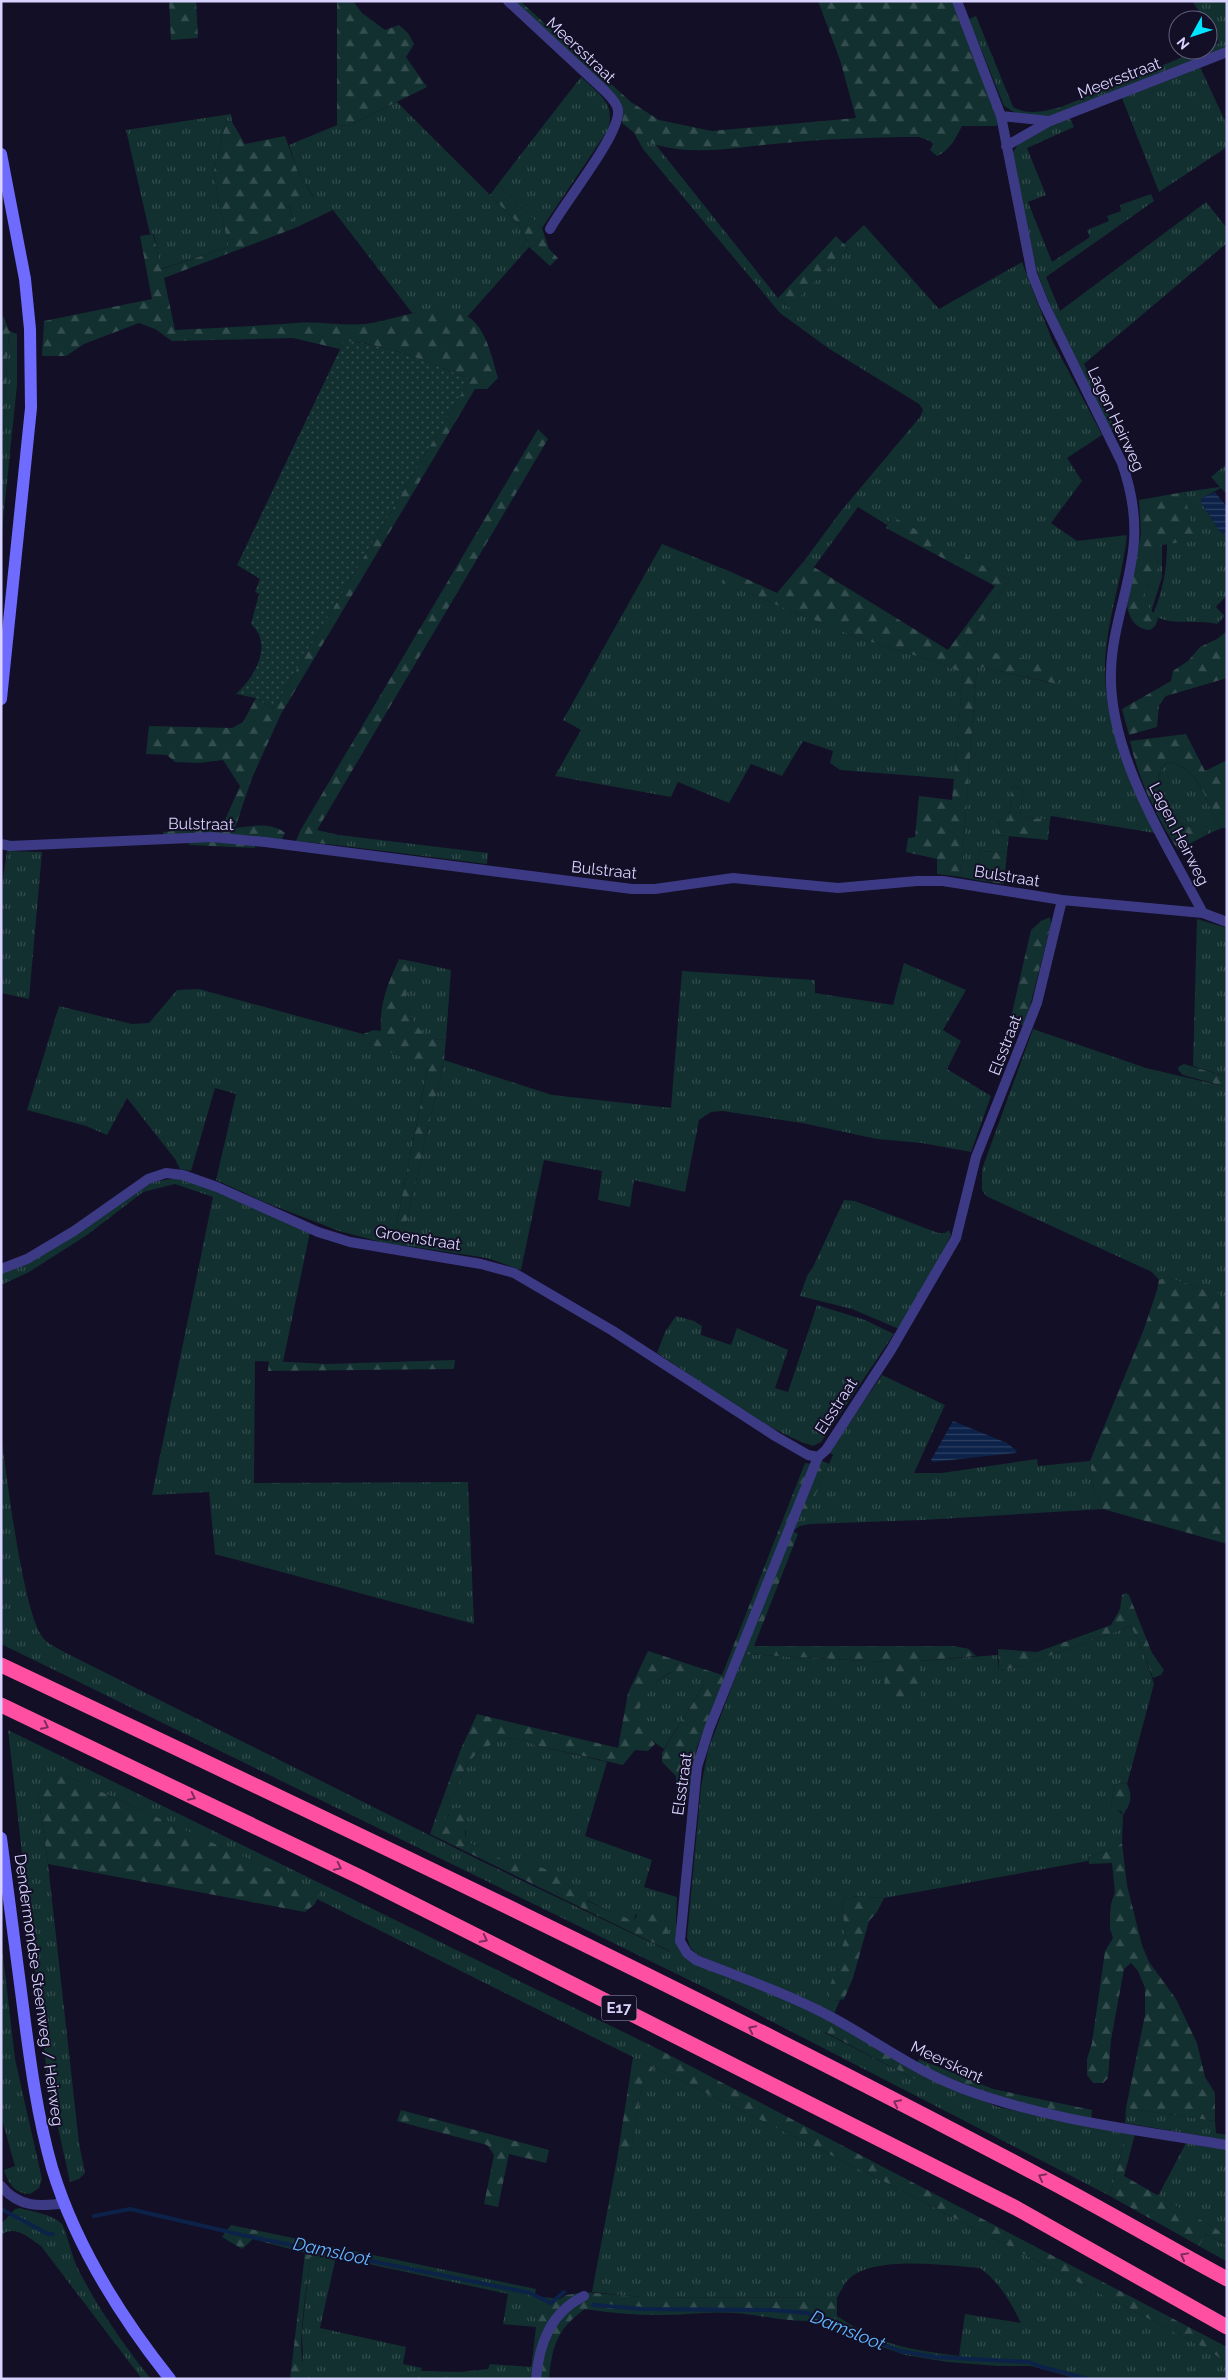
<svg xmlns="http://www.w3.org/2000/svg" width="1228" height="2380" font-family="Raleway,sans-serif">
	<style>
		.grass { fill: url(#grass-tufts) }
		.forest { fill: url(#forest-firs) }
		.garden { fill: url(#garden-dots) }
		.water { fill: url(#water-rules) }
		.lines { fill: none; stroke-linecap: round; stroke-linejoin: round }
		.stream { stroke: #0c2248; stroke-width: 4 }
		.minor { stroke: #3d3a85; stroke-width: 10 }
		.secondary { stroke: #6f6bff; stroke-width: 12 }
		.motorway { stroke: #ff4fa3; stroke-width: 15 }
		.oneway { stroke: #7d2c5e }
		.labels { text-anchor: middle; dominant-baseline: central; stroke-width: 4; stroke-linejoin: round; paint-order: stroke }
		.shield { fill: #130f26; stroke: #9e99be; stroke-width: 1 }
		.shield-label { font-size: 15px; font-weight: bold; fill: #d9d4ff }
		.street-label { font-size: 16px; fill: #d9d4ff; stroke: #130f26 }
		.water-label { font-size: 18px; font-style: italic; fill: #62b6ff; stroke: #130f26 }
	</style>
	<defs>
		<pattern id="grass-tufts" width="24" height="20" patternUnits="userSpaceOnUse" patternTransform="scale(1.25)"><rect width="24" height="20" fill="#12302f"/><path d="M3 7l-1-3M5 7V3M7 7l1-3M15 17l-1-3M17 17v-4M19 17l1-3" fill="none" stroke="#344d4e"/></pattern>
		<pattern id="forest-firs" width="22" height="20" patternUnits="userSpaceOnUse" patternTransform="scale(1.25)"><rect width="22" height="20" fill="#12302f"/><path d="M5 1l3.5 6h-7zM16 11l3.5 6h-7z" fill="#344d4e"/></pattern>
		<pattern id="garden-dots" width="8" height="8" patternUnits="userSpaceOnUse" patternTransform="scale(1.25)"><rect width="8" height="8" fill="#12302f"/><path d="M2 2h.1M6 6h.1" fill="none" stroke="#344d4e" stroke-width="1.8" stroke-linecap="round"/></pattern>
		<pattern id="water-rules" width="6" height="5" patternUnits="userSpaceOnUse" patternTransform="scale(1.25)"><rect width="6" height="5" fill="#0c2248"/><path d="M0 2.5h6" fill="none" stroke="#2f4163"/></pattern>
	</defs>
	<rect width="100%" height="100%" fill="#130f26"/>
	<path class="grass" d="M1192 1H1227V48L1051 116 1017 114 1004 106 969 19 976 16 1013 107C1028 116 1045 111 1061 107L1200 50H1208V47L1219 43 1208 25V20H1205Z
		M1200 67 1227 125V147L1159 192 1122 98Z
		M581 77C599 94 616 103 608 130L542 228 498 184Z
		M397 102 519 224 529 247 467 317 440 310 412 313 333 210 295 228 289 204 313 196 297 170 289 145 337 125 348 126Z
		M231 114 232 122 226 121 214 171 219 205 229 247 161 269 154 234H150L126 130Z
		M1070 118 1074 127 1027 148 1046 195 1028 202 1052 262 1090 237 1087 230 1109 221 1107 216 1121 211 1120 205 1151 194 1154 201 1046 277 1060 311 1206 202 1227 228V243L1084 364 1115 428 1110 431 1050 305 1037 272 1012 155C1019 134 1050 125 1070 118Z
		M634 133 656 145 778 298 788 307 848 248 844 244 864 225 939 309 1022 262 1052 340 1102 435 1067 458 1082 481 1051 523 1077 541 1127 535C1122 582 1104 627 1105 674 1106 729 1135 783 1155 833L1051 816 1050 820 1020 817 1023 788 1012 787 1009 820 999 819 997 835 1009 836 1007 853 980 851 976 880 961 877 977 666 1056 684 964 647 1010 580 891 517 887 525 858 507 814 567 804 561 841 511 920 417 923 410 919 404 828 348 780 313 643 149Z
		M9 331 17 334V385L1 540V471Z
		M1227 464V494L1221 488 1202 498 1201 503 1220 531 1227 536V595L1216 607 1225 616 1217 624C1198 619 1166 627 1153 614 1163 591 1167 569 1167 544L1194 540 1184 492 1220 487 1211 477Z
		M662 544 729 571 723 583 862 639 939 663 963 673 954 779 840 770 830 763 833 751 803 741 782 776 751 764 729 803 678 782 671 797 555 776 581 730 563 720Z
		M1162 545V577L1151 612 1145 602V587L1150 584 1158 566 1156 546Z
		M1168 762C1202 767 1205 806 1222 828L1208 834 1205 826C1196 826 1189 827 1181 823 1162 813 1149 777 1168 762Z
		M339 835 488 853 487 864 336 845Z
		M7 851 42 852 29 999 1 993V893Z
		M1197 919 1227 928V1077L1193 1066Z
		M411 961 451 970 446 1039C443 1039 437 1040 434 1040 415 1035 404 1005 405 988 405 979 409 970 411 961Z
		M904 963 966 990 943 1030 961 1041 947 1069 991 1096 971 1152 922 1143 877 1139 802 1123 722 1111 711 1112 699 1120 685 1192 634 1180 630 1207 598 1200 602 1171 544 1160 521 1270 487 1258 401 1245 444 1060 552 1095 671 1108 682 971 815 980V993L893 1005Z
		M199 989 363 1034 365 1042 428 1067 392 1245 339 1231 264 1202 216 1180 236 1094 215 1088 191 1171 180 1169 175 1159 127 1098 107 1135 86 1126 27 1110 59 1006 132 1024 149 1023 177 990Z
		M1033 1029 1146 1068 1227 1087V1311L1218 1309 1219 1294 1166 1277 1159 1280 1152 1272 986 1196 982 1190V1169Z
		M178 1178 215 1191 310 1232 283 1362 255 1361 254 1483 468 1482 474 1624 215 1554 209 1492 152 1495 213 1197 175 1184 143 1192 87 1235 29 1272 1 1285V1273L152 1182Z
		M844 1200 855 1201 938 1233H945L949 1230 951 1235 945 1247 899 1329 852 1309 800 1296 807 1276 813 1267Z
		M817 1305 865 1320 894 1334 821 1442 813 1446C757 1427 707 1385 657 1353L665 1332 676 1316 694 1321 702 1326 701 1335 731 1345 737 1328 788 1350 775 1388 788 1392Z
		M882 1375 945 1405 914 1473H942L1037 1459 1038 1466 1090 1461 1094 1489 1103 1509 923 1520 809 1524 800 1526 793 1531 801 1510 808 1511 833 1455 829 1452Z
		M1 1433C6 1470 23 1617 44 1639 50 1646 62 1650 70 1655L479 1860 671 1952 636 1914 633 1922 493 1856 470 1843 465 1838 466 1831 449 1814 446 1820 437 1814 443 1798 451 1797 454 1794 467 1764 476 1754 500 1739 520 1738 535 1745 607 1762 585 1836 652 1860 644 1887 677 1897 676 1921 678 1946 730 1978 791 2002 832 2022 825 2033 919 2081 929 2078 998 2107 1126 2133 1110 2196 734 2002 1 1644Z
		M1131 1626 1144 1653 1154 1684 1127 1784 1120 1783 1114 1787 1111 1805 1123 1815 1122 1843 1114 1849 1088 1857V1861L884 1898 848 1896 842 1902 845 1938 833 2001 840 2000 834 2014 696 1954 690 1947 687 1937 701 1787 708 1750 744 1654 885 1662V1702L919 1661 997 1655 999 1671 1021 1666Z
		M680 1670 695 1675 705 1683 664 1749C652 1742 641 1729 632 1717 645 1698 655 1674 680 1670Z
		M8 1730 658 2049 654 2067 883 2181 1207 2349 1227 2363V2379H1078L1031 2366H998L948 2362 905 2355 836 2331 814 2320 837 2316C881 2346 908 2349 959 2356L965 2314 1021 2323C1010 2301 1000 2283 980 2268 947 2266 871 2254 847 2281 843 2286 840 2292 837 2298L641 2297 592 2292 617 2159 629 2162 642 2084 653 2067 317 1899 319 1892 65 1775 38 1793 48 1864 79 2143 85 2173 79 2179 70 2182 48 2082Z
		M1 1938 15 2059 42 2179 39 2188 30 2194C15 2194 8 2183 4 2170L15 2166 1 2116Z
		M1126 2108 1215 2121 1216 2133 1227 2135V2140L1125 2123Z
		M1186 2143 1227 2149V2235L1158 2196Z
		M20 2208C34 2212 51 2214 62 2224 65 2227 73 2259 77 2267 97 2307 123 2344 151 2379H142L41 2246C29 2238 15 2224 1 2235V2224L15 2209Z
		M1206 2234 1227 2246 1226 2261 1199 2246Z
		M335 2247 536 2289C532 2304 537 2313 536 2327L503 2324 508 2294 336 2257 320 2328 406 2347 403 2364 422 2368 421 2371 384 2379H315L303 2364 302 2332 310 2256 331 2259Z
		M490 2364 532 2367 530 2379H456L460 2378V2372L488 2369Z"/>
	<path class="forest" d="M169 1H196L198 38 171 40Z
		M337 1H353L362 13 385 30 399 25 408 33 414 44 406 57 427 87 348 126 337 125Z
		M512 1H520L631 102 659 120 712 131 856 118 840 60 818 1H953L997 113V126H962C956 138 949 151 937 156L930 150 933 144 930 141 919 137C871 137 823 139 774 144 736 147 695 156 657 145 644 142 632 131 622 123L623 112 620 102Z
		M226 121 232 122 245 144 285 136 297 170 313 197 289 205 295 228 164 278 175 330C216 328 256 326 296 323 319 321 342 326 365 324 397 320 432 301 465 315 486 325 492 358 498 378L487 389H475L281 714 252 778 235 828C250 826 272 822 285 833L282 839 255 838V848L189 845 188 834 163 836V832L222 827 240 786 223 760 199 763 175 762 167 755 146 754 149 726 232 728 243 722 256 698 273 709 470 379C429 363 389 344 344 341L340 349 293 338 172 341 155 329 139 323 84 344 66 356H42L44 321 152 299 140 236 153 234 162 269 229 247 219 205 214 171Z
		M498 184 542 228 549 249 558 258 550 266 529 247 519 224 490 195Z
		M836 236 848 248 789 308 778 298Z
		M4 317 9 331 1 471V318Z
		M538 429 548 439 317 830 339 835 336 845 296 841 300 831Z
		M1184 492 1195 540 1156 546 1158 566 1156 580 1145 587V602L1158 619 1155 626 1150 630C1136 629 1129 619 1127 606L1141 533 1139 500Z
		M891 516 1010 580 964 647 1057 665V684L977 666 961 877 937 874V859L906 852 908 838 915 837 919 796 952 800 963 673 939 663 862 639 722 583 729 571 777 593 804 561 948 650 995 586 886 528Z
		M1227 631V678L1166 696 1159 705 1157 727 1129 735 1122 709 1171 681 1173 671 1188 661 1200 647 1217 639Z
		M1186 734 1205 771 1227 760V828H1222C1205 806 1202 766 1168 762 1149 777 1162 808 1178 821 1186 827 1195 826 1205 826L1208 834 1178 850C1156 816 1139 781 1130 741Z
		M1012 787 1023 788 1020 817 1050 820 1048 840 997 835 999 819H1009Z
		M980 851 1007 853 1004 884 976 880Z
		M1050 917 1051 924 1025 1026 1016 1023 1011 1017 1031 930 1041 921Z
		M399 959 411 961C403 993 402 1022 434 1040L446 1039 444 1060 401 1245H392L428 1068 365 1042 363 1034 374 1030 381 1031C379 1004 388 983 399 959Z
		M1184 1064 1227 1077V1087L1183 1075 1179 1071 1178 1067Z
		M1166 1277 1220 1294 1219 1309 1227 1311V1544L1103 1509 1094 1489 1090 1461 1144 1329 1157 1290 1159 1280Z
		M455 1360 454 1369 268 1371 269 1361 327 1364Z
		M821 1460 829 1464 808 1512 801 1510Z
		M805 1463 812 1464 697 1747 687 1801 683 1803 677 1798 676 1776 662 1762V1753L705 1683C667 1653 652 1687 633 1717L655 1744 648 1751 635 1750 623 1765 535 1745 520 1738 500 1739 476 1754 467 1764 454 1794 451 1797 443 1798 460 1751 477 1714 618 1748 628 1693 648 1651 722 1675Z
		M793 1531 798 1534 754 1646H954L969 1649 976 1656 919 1661 921 1697 884 1702 885 1662 744 1654Z
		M1126 1593 1129 1595 1152 1653 1164 1670 1161 1675 1153 1678 1144 1653 1131 1626 1021 1666 999 1671 998 1649 1037 1652 1111 1625 1120 1609 1122 1595Z
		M65 1775 320 1892 315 1904 305 1912 48 1864 38 1793 46 1782Z
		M1120 1783 1127 1784C1133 1797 1131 1803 1123 1815L1121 1811 1114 1810 1111 1805 1114 1787Z
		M454 1808H461L465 1818V1837L470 1843 505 1861 532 1864 556 1873 589 1894 587 1901 633 1921 642 1909C666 1910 670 1932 672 1952L430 1834 437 1814 446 1819Z
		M1122 1843 1127 1885 1142 1945 1149 1962 1176 1999 1197 2043 1205 2077 1215 2093V2121L1126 2108 1145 2015V1988L1138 1971 1131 1963 1124 1969 1111 2040 1108 2078 1103 2083H1093L1087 2075V2059L1092 2043 1105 1951 1113 1938 1110 1929V1916L1111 1904 1115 1892 1112 1863 1089 1864 1088 1857 1114 1849Z
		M848 1896 884 1898 877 1912 869 1921 853 1978 844 1999 833 2001 828 1993 845 1938 842 1902Z
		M832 2022 929 2078 919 2081 825 2032Z
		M658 2049 1227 2347V2363L1207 2349 883 2181 654 2067 642 2084 629 2163 617 2159 633 2057 653 2067Z
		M919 2059 993 2089 1092 2110 1091 2118C1030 2107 973 2090 917 2064Z
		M401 2110 549 2150 546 2163 509 2154 498 2207 484 2204 494 2155 487 2145 397 2121Z
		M1126 2133 1135 2134 1124 2176 1227 2235V2246L1206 2234 1199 2246 1110 2196Z
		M231 2225 335 2247 331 2259 310 2257C308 2278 297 2346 303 2363 305 2368 312 2373 315 2379H290L305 2253 253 2239 242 2249 222 2237Z
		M584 2292 641 2297 837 2298V2316C806 2328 767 2315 734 2313 710 2311 686 2315 661 2315 635 2315 610 2313 585 2309 557 2329 552 2346 549 2379H530L536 2327C537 2316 533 2307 534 2296L560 2299 566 2295Z
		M421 2371 460 2372V2378L384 2379Z"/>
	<path class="garden" d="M344 341C389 344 429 363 470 379L273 709 256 698 236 694C254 678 274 645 251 624L259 594 255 592 260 579 237 565Z"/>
	<path class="water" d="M1215 492 1227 507V536L1220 531 1201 503 1202 498Z
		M953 1421 1007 1443 1017 1451 1015 1453 933 1462 931 1460Z"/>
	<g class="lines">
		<path class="stream" d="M1 2209 48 2234H53
			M94 2216 130 2209 242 2235 530 2293 551 2303 564 2292
			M593 2305 643 2309 773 2310 807 2313 900 2351 935 2357 1029 2362 1042 2367
			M1042 2367 1088 2379"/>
		<path class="minor" d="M508 1 605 91C610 96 617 103 618 110 621 134 563 204 550 229
			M957 1 1001 116 1032 274 1044 304 1122 463C1131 489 1136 513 1134 541 1131 585 1112 627 1111 671 1108 754 1166 843 1203 913L1227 922
			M1001 116 1050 121
			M1006 146 1050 121 1227 52
			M1 844 10 846 212 837 265 842 632 889H655L733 878 838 888 917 881H943L1062 900 1203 913
			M1062 900 1037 1003 976 1157 956 1238 891 1350 826 1450 818 1457 709 1729 697 1767 680 1941 687 1953 696 1960C742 1978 791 1995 835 2019 877 2042 916 2071 961 2088 1046 2120 1138 2130 1227 2145
			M1 1269 27 1259 74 1231 148 1179 166 1173 183 1175 217 1187 318 1232 350 1242 481 1264 514 1273 613 1331 775 1436 808 1455 818 1457
			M1 2186C18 2207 39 2207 65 2203
			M536 2379C539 2344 550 2313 584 2296"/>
		<path class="secondary" d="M1 154 25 279 30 329 31 408 1 699
			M1 1838C8 1894 16 1951 23 2007 30 2061 37 2115 52 2168 75 2244 120 2316 170 2379"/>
		<path class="motorway" d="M1 1665C350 1830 699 1995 1040 2176 1103 2209 1164 2245 1227 2279
			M1 1705 360 1877 1016 2208 1227 2327"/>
	</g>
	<defs><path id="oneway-chevron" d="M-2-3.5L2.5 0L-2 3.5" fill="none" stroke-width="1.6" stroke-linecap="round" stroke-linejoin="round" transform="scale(1.25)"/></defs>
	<g class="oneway">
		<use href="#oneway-chevron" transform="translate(45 1726) rotate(26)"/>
		<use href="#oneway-chevron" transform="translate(192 1797) rotate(26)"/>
		<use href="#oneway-chevron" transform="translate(338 1867) rotate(26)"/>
		<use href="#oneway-chevron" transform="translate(484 1939) rotate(27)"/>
		<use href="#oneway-chevron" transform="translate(752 2029) rotate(-153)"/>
		<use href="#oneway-chevron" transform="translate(897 2103) rotate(-153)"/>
		<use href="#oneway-chevron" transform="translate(1042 2177) rotate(-152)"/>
		<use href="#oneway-chevron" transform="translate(1184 2256) rotate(-151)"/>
	</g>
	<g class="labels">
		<rect class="shield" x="601.5" y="1995.5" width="35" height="25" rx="4"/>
		<g class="shield-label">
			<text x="619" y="2008">E17</text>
		</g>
		<g class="street-label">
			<text transform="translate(581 50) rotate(43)">Meersstraat</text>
			<text transform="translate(1119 78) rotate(-21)">Meersstraat</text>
			<text transform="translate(1116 419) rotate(65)">Lagen Heirweg</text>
			<text transform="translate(201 824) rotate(1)">Bulstraat</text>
			<text transform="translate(1179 834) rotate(63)">Lagen Heirweg</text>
			<text transform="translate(604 870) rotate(6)">Bulstraat</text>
			<text transform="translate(1007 876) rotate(9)">Bulstraat</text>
			<text transform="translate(1005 1045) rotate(-69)">Elsstraat</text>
			<text transform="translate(418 1238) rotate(9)">Groenstraat</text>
			<text transform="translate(836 1406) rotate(-57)">Elsstraat</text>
			<text transform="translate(682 1784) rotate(-82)">Elsstraat</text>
			<text transform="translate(39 1990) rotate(82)">Dendermondse Steenweg / Heirweg</text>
			<text transform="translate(947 2062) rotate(25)">Meerskant</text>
		</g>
		<g class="water-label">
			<text transform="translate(332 2251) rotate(12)">Damsloot</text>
			<text transform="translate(848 2330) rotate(22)">Damsloot</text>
		</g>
	</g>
	<rect width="1228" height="2380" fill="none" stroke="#d9d4ff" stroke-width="5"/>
	<g transform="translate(1193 35) rotate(230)"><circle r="24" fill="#130f26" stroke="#625e7d"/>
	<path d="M0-4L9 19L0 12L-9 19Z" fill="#00e5ff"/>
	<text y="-8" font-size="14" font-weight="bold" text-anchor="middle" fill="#d9d4ff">N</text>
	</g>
</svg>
